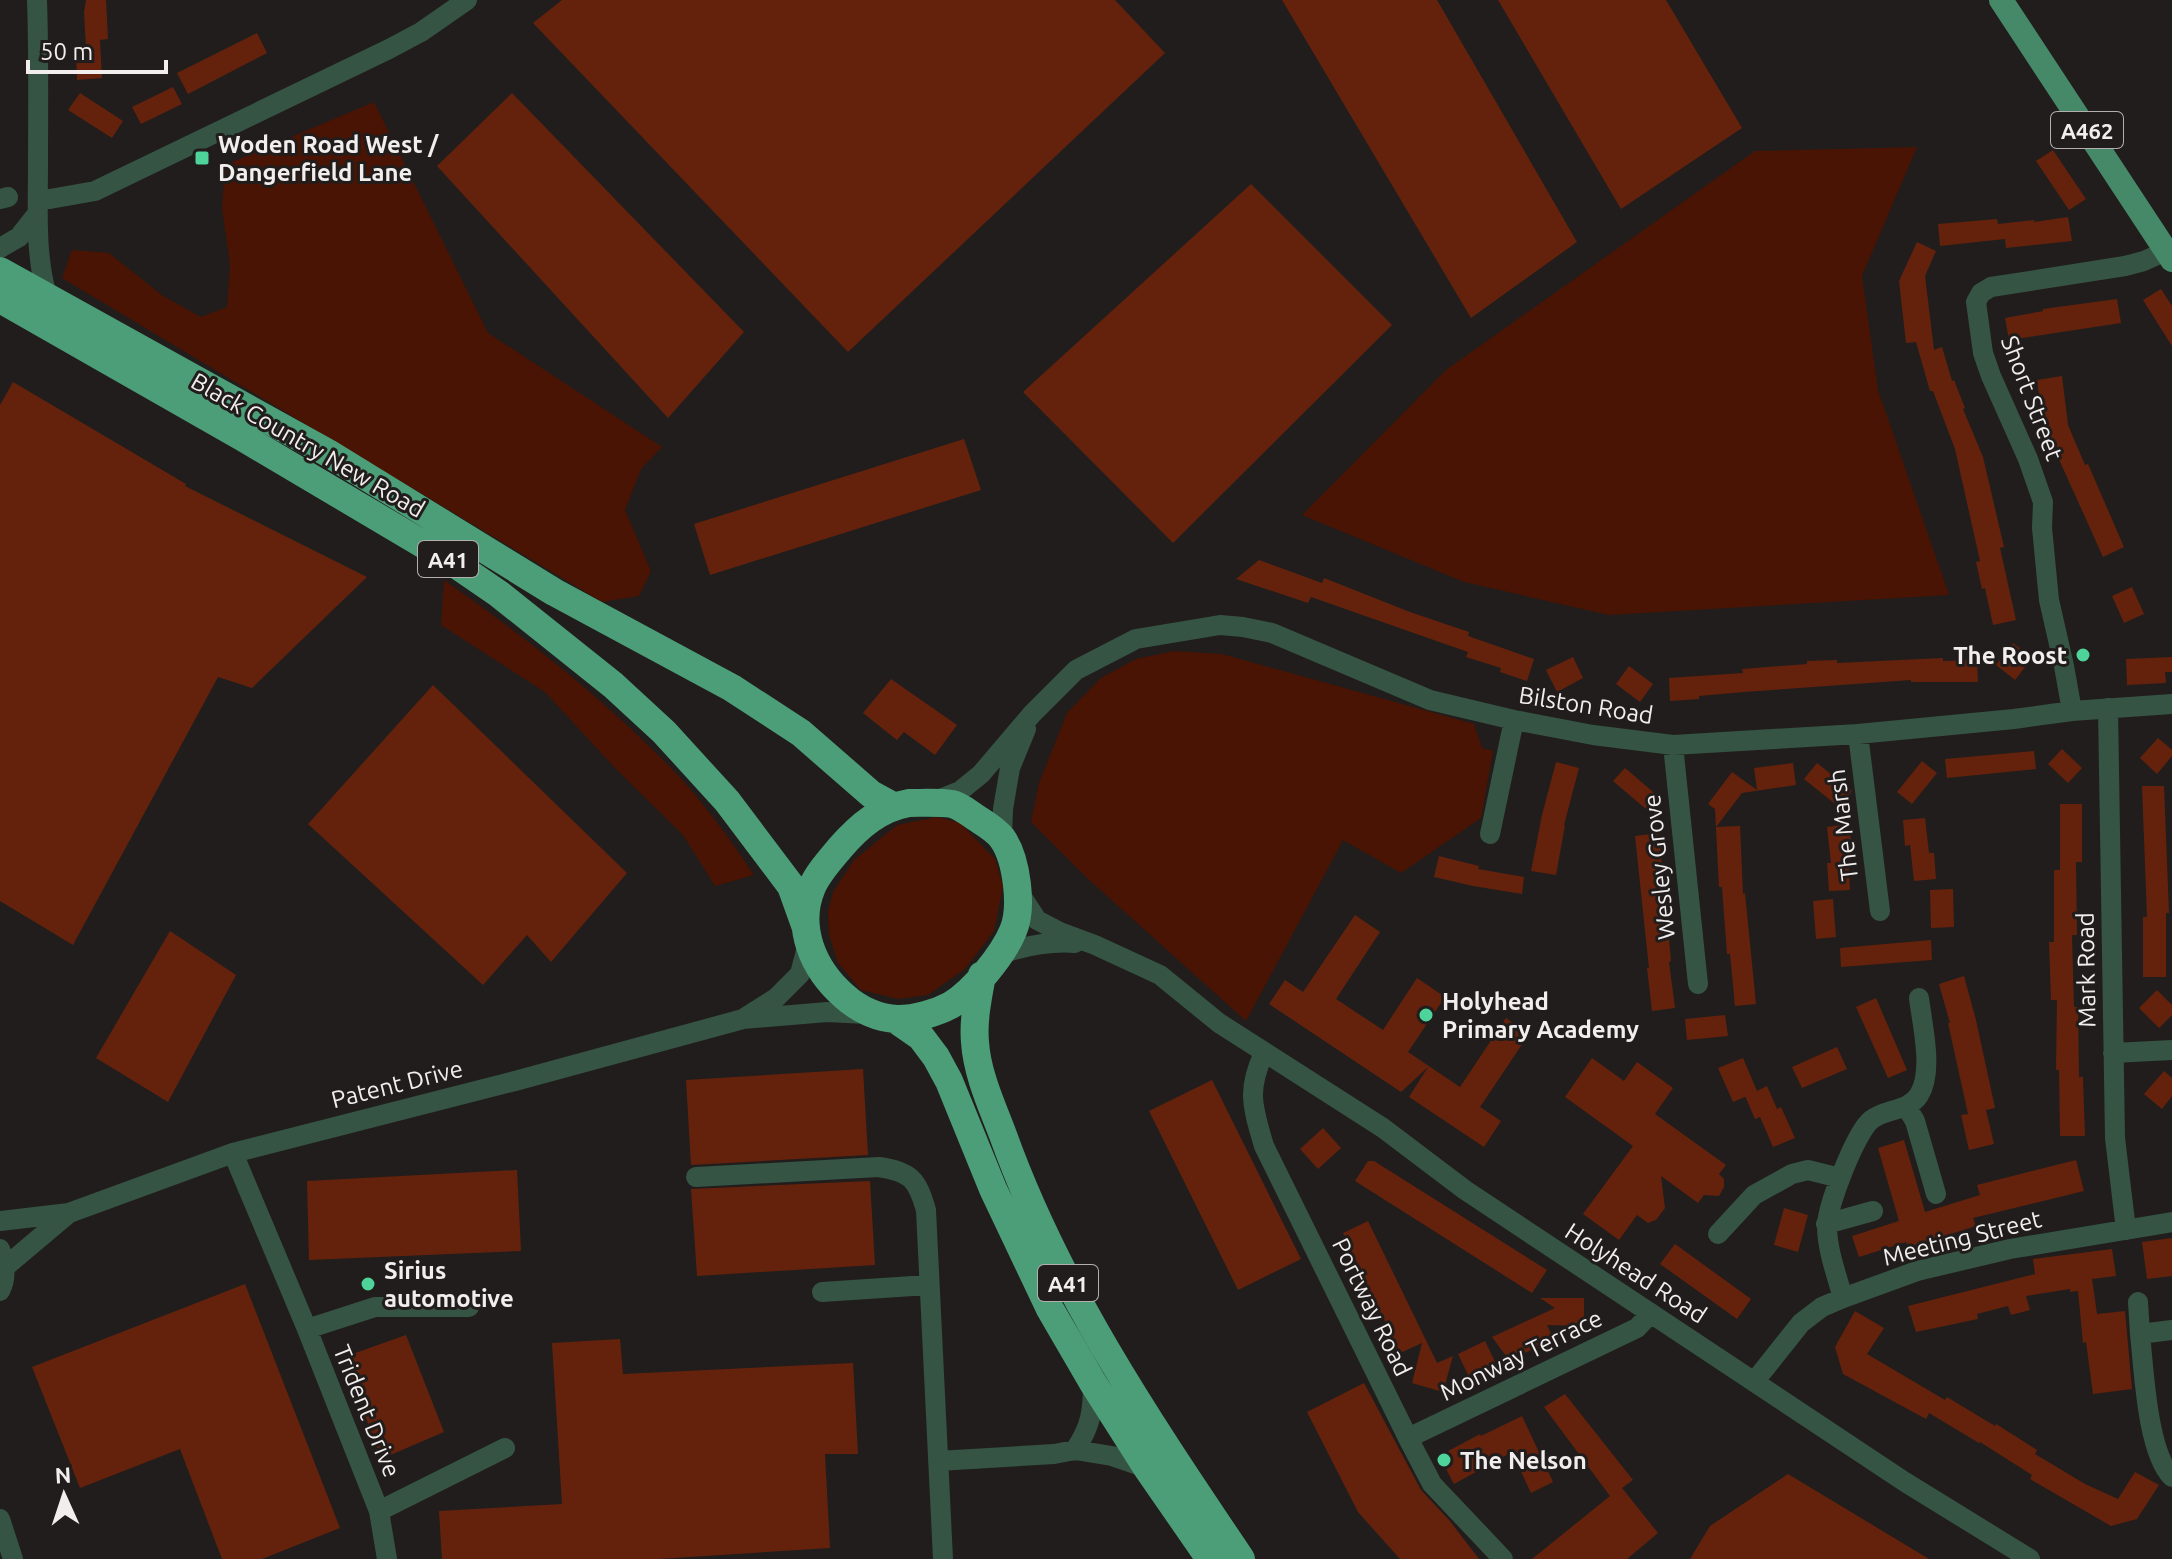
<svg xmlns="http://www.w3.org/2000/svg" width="2172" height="1559" font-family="Ubuntu,sans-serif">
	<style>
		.green { fill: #491403 }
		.building { fill: #64220c }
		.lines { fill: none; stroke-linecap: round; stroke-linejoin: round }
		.minor { stroke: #355444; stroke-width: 20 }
		.major { stroke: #468969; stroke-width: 24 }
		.highway { stroke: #4c9e78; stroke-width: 28 }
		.poi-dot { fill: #4ed39a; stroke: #211d1c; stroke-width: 3 }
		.labels { text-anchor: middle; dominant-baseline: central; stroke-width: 6; stroke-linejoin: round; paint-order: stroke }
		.shield { fill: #211d1c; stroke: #b3afae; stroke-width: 2 }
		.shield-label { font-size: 22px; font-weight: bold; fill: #f1eeed }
		.poi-label { font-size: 24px; font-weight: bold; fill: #f1eeed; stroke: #211d1c; text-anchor: start }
		.street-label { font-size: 24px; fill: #f1eeed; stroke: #211d1c }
	</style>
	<rect width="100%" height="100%" fill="#211d1c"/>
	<path class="green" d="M374 102 488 333 662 447 641 469 625 510 651 571 639 596 602 602 62 278 72 250 109 253 163 296 201 317 227 307 230 265 222 208 225 165Z
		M1917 147 1862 276 1878 390 1949 595 1609 615 1464 582 1302 515 1446 370 1755 151Z
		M444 580C524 636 603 698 671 768 703 801 729 838 754 875L715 886 683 835 614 767 545 692 441 625Z
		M1174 651 1222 654 1474 724 1482 748 1493 751 1481 818 1401 873 1343 840 1246 1021 1087 878 1031 822 1039 783 1067 713 1101 678 1136 659Z
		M937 817 960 823 995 859 1003 886 994 931 965 969 928 995 898 999 861 990 838 963 829 935 828 912 833 892 854 860 897 825Z"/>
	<path class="building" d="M86 0H106L108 39 100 40 102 78 77 80 76 48H86L84 12Z
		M562 0H1115L1165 53 848 352 533 23Z
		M1282 0H1437L1577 242 1471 318Z
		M1498 0H1666L1742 128 1621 209Z
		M257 33 267 53 188 94 177 73Z
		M173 87 182 104 141 124 132 107Z
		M80 93 123 121 112 138 68 110Z
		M512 93 744 332 668 418 437 166Z
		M2053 150 2086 199 2069 210 2036 161Z
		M1251 184 1392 325 1173 543 1023 392Z
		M2068 217 2072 241 2006 248 2005 239 1940 246 1938 224 1997 219 1998 224 2034 220V222Z
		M1917 242 1936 251 1925 276 1934 350 1942 347 1952 381 1954 380 1965 408 1963 409 1983 457 2004 547 2000 548 2016 620 1993 625 1985 588 1982 589 1976 562 1980 561 1955 449 1933 391H1930L1916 342 1906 343 1899 281Z
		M2161 289 2172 306V346L2143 300Z
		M2117 299 2121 323 2009 340 2005 318 2043 311V309Z
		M2062 376 2068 425 2085 465 2088 464 2124 547 2103 557 2043 424 2037 380Z
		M13 382 186 484 185 486 367 577 252 688 218 677 73 945 0 901V405Z
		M964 439 981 490 710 575 694 524Z
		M1259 560 1322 583 1324 578 1410 612 1469 632 1468 636 1534 659 1527 681 1500 672 1501 668 1466 657 1468 652 1311 597 1308 603 1236 579Z
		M2132 587 2144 614 2124 623 2112 596Z
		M2013 643 2032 658 2015 680 1996 665Z
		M1573 657 1583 678 1557 692 1546 670Z
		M2172 657V672H2165L2166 683 2127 685 2126 659Z
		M1943 658V661L1977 660 1978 682H1911V680L1744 692 1699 696V699L1670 701 1669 678 1743 673 1742 669 1807 664V661L1837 660V663Z
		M1629 666 1653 684 1640 702 1616 684Z
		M891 679 957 725 935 755 904 732 897 740 863 713Z
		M433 685 627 873 551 962 527 935 483 985 308 824Z
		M2158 738 2172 750V756L2157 774 2140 758Z
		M2062 749 2082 768 2068 783 2048 764Z
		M2034 751 2036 769 1947 778 1945 759Z
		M1922 761 1937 773 1912 804 1897 792Z
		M1556 762 1579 768 1564 825H1565L1556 875 1531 871 1542 815Z
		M1793 763 1796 785 1742 793 1716 827 1740 826 1743 894 1745 893 1756 1004 1735 1006 1730 954H1727L1722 887H1719L1715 809 1708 804 1732 772 1757 790 1754 768Z
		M1817 763 1852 791 1839 807 1804 779Z
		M1625 768 1659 797 1647 810 1613 781Z
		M2142 786H2164L2169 913H2166V977H2143V917H2147Z
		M2060 804H2082V862H2076L2077 935H2072L2074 1007H2078L2079 1077H2083L2085 1136H2060L2059 1070H2056L2057 1000H2051L2049 942H2054V870H2060Z
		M1925 818 1929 853H1934L1936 879 1914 881 1910 845 1905 846 1903 820Z
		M1849 824 1852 851 1848 852 1850 890 1829 891 1827 863H1831L1827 827Z
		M1659 833 1671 961 1669 962 1675 1008 1652 1011 1647 968H1649L1635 836Z
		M1439 856 1479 866 1478 869 1524 877 1522 894 1473 886 1434 877Z
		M1953 889 1954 927 1931 928 1930 890Z
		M1833 899 1836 937 1816 939 1813 901Z
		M1355 915 1380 932 1336 999 1383 1030 1417 978 1445 997 1408 1052 1460 1087 1506 1018 1529 1034 1480 1107 1501 1121 1484 1147 1409 1097 1428 1067 1401 1092 1269 1004 1285 980 1303 992Z
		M170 931 236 975 168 1102 96 1058Z
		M1931 940 1932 960 1841 967 1840 948Z
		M1964 976 1976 1020 1995 1108 1986 1110 1994 1144 1969 1150 1961 1115 1968 1114 1948 1023H1950L1939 984Z
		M2157 990 2172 1005V1015L2159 1028 2139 1008Z
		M1876 998 1907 1070 1888 1078 1856 1007Z
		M1725 1015 1728 1036 1687 1040 1685 1019Z
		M1837 1047 1847 1069 1802 1088 1792 1067Z
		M1592 1058 1624 1081 1637 1062 1673 1088 1655 1114 1726 1165 1719 1174 1724 1179V1187L1719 1196 1704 1195 1698 1203 1661 1176 1665 1208 1656 1220 1648 1223 1637 1215 1619 1240 1583 1214 1633 1146 1565 1097Z
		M1743 1058 1757 1091 1767 1086 1777 1109 1781 1107 1795 1138 1773 1147 1760 1117 1755 1119 1745 1096H1747L1733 1102 1718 1068Z
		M863 1069 868 1155 691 1165 686 1080Z
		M2164 1071 2172 1078V1096L2162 1109 2144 1094Z
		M1212 1080 1301 1259 1238 1290 1149 1111Z
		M1323 1128 1341 1148 1318 1169 1300 1149Z
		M1904 1140 1925 1212 1980 1195 1977 1185 2076 1160 2084 1191 1973 1218 1976 1226 1908 1248 1906 1242 1859 1257 1852 1236 1899 1221 1878 1148Z
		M1368 1161H1374L1547 1270 1532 1293 1355 1181Z
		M517 1170 521 1251 309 1260 307 1181Z
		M870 1181 875 1265 697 1276 691 1189Z
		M1784 1208 1808 1215 1798 1252 1774 1245Z
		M1368 1221 1437 1363 1453 1356 1443 1392 1412 1383 1422 1343 1400 1353 1343 1233Z
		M2172 1238V1276L2147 1279 2142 1242Z
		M1675 1244 1751 1299 1737 1319 1660 1264Z
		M2112 1249 2116 1276 2092 1279 2097 1314 2125 1311 2132 1389 2093 1394 2086 1342 2083 1343 2078 1291 2070 1292V1289L2026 1296 2030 1310 2011 1315 2008 1306 1977 1314 1978 1319 1916 1332 1908 1306 2035 1274 2033 1259Z
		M245 1284 340 1528 262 1559H222L180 1449 80 1488 32 1367Z
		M1540 1298H1584V1326L1547 1325 1554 1340 1509 1360 1492 1337 1555 1308Z
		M1855 1311 1884 1328 1867 1354 1945 1400 1947 1397 1995 1426 1996 1424 2037 1450 2035 1454 2085 1484 2118 1499 2135 1472 2159 1485 2137 1519 2111 1526 2030 1479 2032 1475 1980 1442 1979 1443 1929 1413 1926 1419 1843 1374 1835 1347Z
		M406 1335 444 1432 381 1459 344 1357Z
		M620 1339 623 1374 853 1363 858 1454H825L830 1548 658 1559H442L439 1511 562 1504 552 1343Z
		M1485 1341 1497 1366 1470 1379 1458 1354Z
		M1364 1383 1421 1490 1449 1520 1479 1559H1400L1358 1512 1307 1412Z
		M1565 1394 1633 1480 1622 1488 1658 1533 1627 1559H1532L1610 1496 1544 1407Z
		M1522 1416 1553 1482 1531 1493 1512 1452 1454 1484 1439 1456 1480 1434 1481 1436Z
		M1788 1474 1929 1559H1690L1710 1526Z"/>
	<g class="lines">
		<path class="minor" d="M37 0C39 56 38 111 38 167 38 210 35 254 47 296
			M38 198 50 199 95 191 389 49 421 32 467 0
			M0 199 8 197
			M0 248 19 237 37 214
			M2108 708 2115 1138 2126 1230
			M2072 711 2064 666 2049 600 2042 528 2043 502 2028 459 1991 376 1983 353 1976 302 1981 293 1991 287 2125 266 2144 261 2166 251
			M1858 734 1880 911
			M1673 745 1698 984
			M935 801 960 791 981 774 1032 714 1076 670 1136 639 1220 625 1243 627 1272 633 1430 700 1514 720 1593 735 1673 745 1858 734 2014 719 2072 711 2172 704
			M1490 834 1514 720
			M1002 838 1003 809 1010 768 1026 729
			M1018 891 1037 920 1060 932 1095 945 1160 975 1219 1023 1383 1128 1465 1190 1905 1482 2030 1559
			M1000 954C1025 946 1049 941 1075 943
			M746 1017 776 998 800 974 808 943
			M1264 1053C1246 1091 1253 1108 1264 1146L1408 1438 1432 1484 1503 1559
			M2113 1053 2172 1050
			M1906 1106 1915 1121 1936 1194
			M233 1153 307 1329 379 1511 387 1559
			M696 1177 879 1167C911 1172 917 1179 926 1210L943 1559
			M69 1213 233 1153 515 1081 743 1019 827 1012 867 1014
			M0 1221 69 1213 5 1267
			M1826 1224 1873 1211
			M1718 1234 1754 1195 1792 1174 1808 1170 1840 1178
			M0 1249C5 1263 7 1278 0 1291
			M822 1292 928 1285
			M1843 1298C1837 1276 1827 1250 1827 1226 1827 1206 1856 1132 1871 1120 1886 1108 1908 1112 1919 1095 1934 1071 1922 1024 1919 998
			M2138 1302 2140 1334
			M307 1329 375 1307H469
			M2172 1330 2140 1334C2144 1370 2147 1452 2172 1477
			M1754 1382 1801 1323 1822 1307 1843 1298 1917 1271 2010 1249 2172 1222
			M1408 1438 1637 1328 1651 1313
			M1075 1450C1091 1426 1093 1411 1093 1383
			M938 1461 1054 1454 1075 1450 1112 1456 1147 1468
			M379 1511 505 1448
			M0 1519 13 1559"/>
		<path class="major" d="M2001 0 2172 260"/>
		<path class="highway" d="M0 271 328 453 554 592 732 688 801 733 871 794 893 806
			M0 299 244 438 448 559 499 594 613 685 664 732 727 801 791 886 805 925
			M909 803C923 803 938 802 952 804 961 806 970 814 978 819 986 824 996 830 1002 838 1017 859 1023 908 1013 931 1003 955 973 992 951 1005 936 1013 915 1019 898 1019 879 1019 858 1009 844 996 813 969 795 927 812 887 818 873 830 860 840 848 859 826 880 808 909 803Z
			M982 975C978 997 973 1020 975 1042 977 1074 992 1106 1003 1135 1058 1289 1151 1425 1241 1559
			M895 1019 921 1037 936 1057 949 1081 993 1189 1050 1309 1093 1383 1147 1468 1210 1559"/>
	</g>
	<g class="poi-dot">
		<rect x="194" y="150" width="16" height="16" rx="4"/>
		<circle cx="2083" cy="655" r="8"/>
		<circle cx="1426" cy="1015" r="8"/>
		<circle cx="368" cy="1284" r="8"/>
		<circle cx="1444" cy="1460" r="8"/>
	</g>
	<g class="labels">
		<g class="shield">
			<rect x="2051" y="112" width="72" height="36" rx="6"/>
			<rect x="418" y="541" width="60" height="36" rx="6"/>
			<rect x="1038" y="1265" width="60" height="36" rx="6"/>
		</g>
		<g class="shield-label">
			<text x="2087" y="130">A462</text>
			<text x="448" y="559">A41</text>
			<text x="1068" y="1283">A41</text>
		</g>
		<g class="poi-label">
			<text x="218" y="144">Woden Road West /<tspan x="218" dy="28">Dangerfield Lane</tspan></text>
			<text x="2067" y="655" text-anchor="end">The Roost</text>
			<text x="1442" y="1001">Holyhead<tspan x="1442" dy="28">Primary Academy</tspan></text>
			<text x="384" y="1270">Sirius<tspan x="384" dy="28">automotive</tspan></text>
			<text x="1460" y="1460">The Nelson</text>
		</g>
		<g class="street-label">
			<text transform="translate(2032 398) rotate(69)">Short Street</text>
			<text transform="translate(308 445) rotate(30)">Black Country New Road</text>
			<text transform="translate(1586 705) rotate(9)">Bilston Road</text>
			<text transform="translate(1843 825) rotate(-97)">The Marsh</text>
			<text transform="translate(1659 867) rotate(-96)">Wesley Grove</text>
			<text transform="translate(2086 970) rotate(-91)">Mark Road</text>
			<text transform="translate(397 1084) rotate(-14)">Patent Drive</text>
			<text transform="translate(1962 1238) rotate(-14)">Meeting Street</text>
			<text transform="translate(1636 1273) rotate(33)">Holyhead Road</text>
			<text transform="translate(1372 1307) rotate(64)">Portway Road</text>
			<text transform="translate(1521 1355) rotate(-26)">Monway Terrace</text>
			<text transform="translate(367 1411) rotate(68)">Trident Drive</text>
		</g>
	</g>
	<g transform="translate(64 1495) rotate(357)" stroke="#211d1c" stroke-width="6" paint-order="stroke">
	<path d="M0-6L14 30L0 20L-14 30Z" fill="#f1eeed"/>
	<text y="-12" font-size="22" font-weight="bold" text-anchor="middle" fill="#f1eeed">N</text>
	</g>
	<path d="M28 60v12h138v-12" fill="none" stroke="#f1eeed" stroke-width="4"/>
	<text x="40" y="60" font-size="24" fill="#f1eeed" stroke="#211d1c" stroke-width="6" paint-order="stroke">50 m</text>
</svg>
